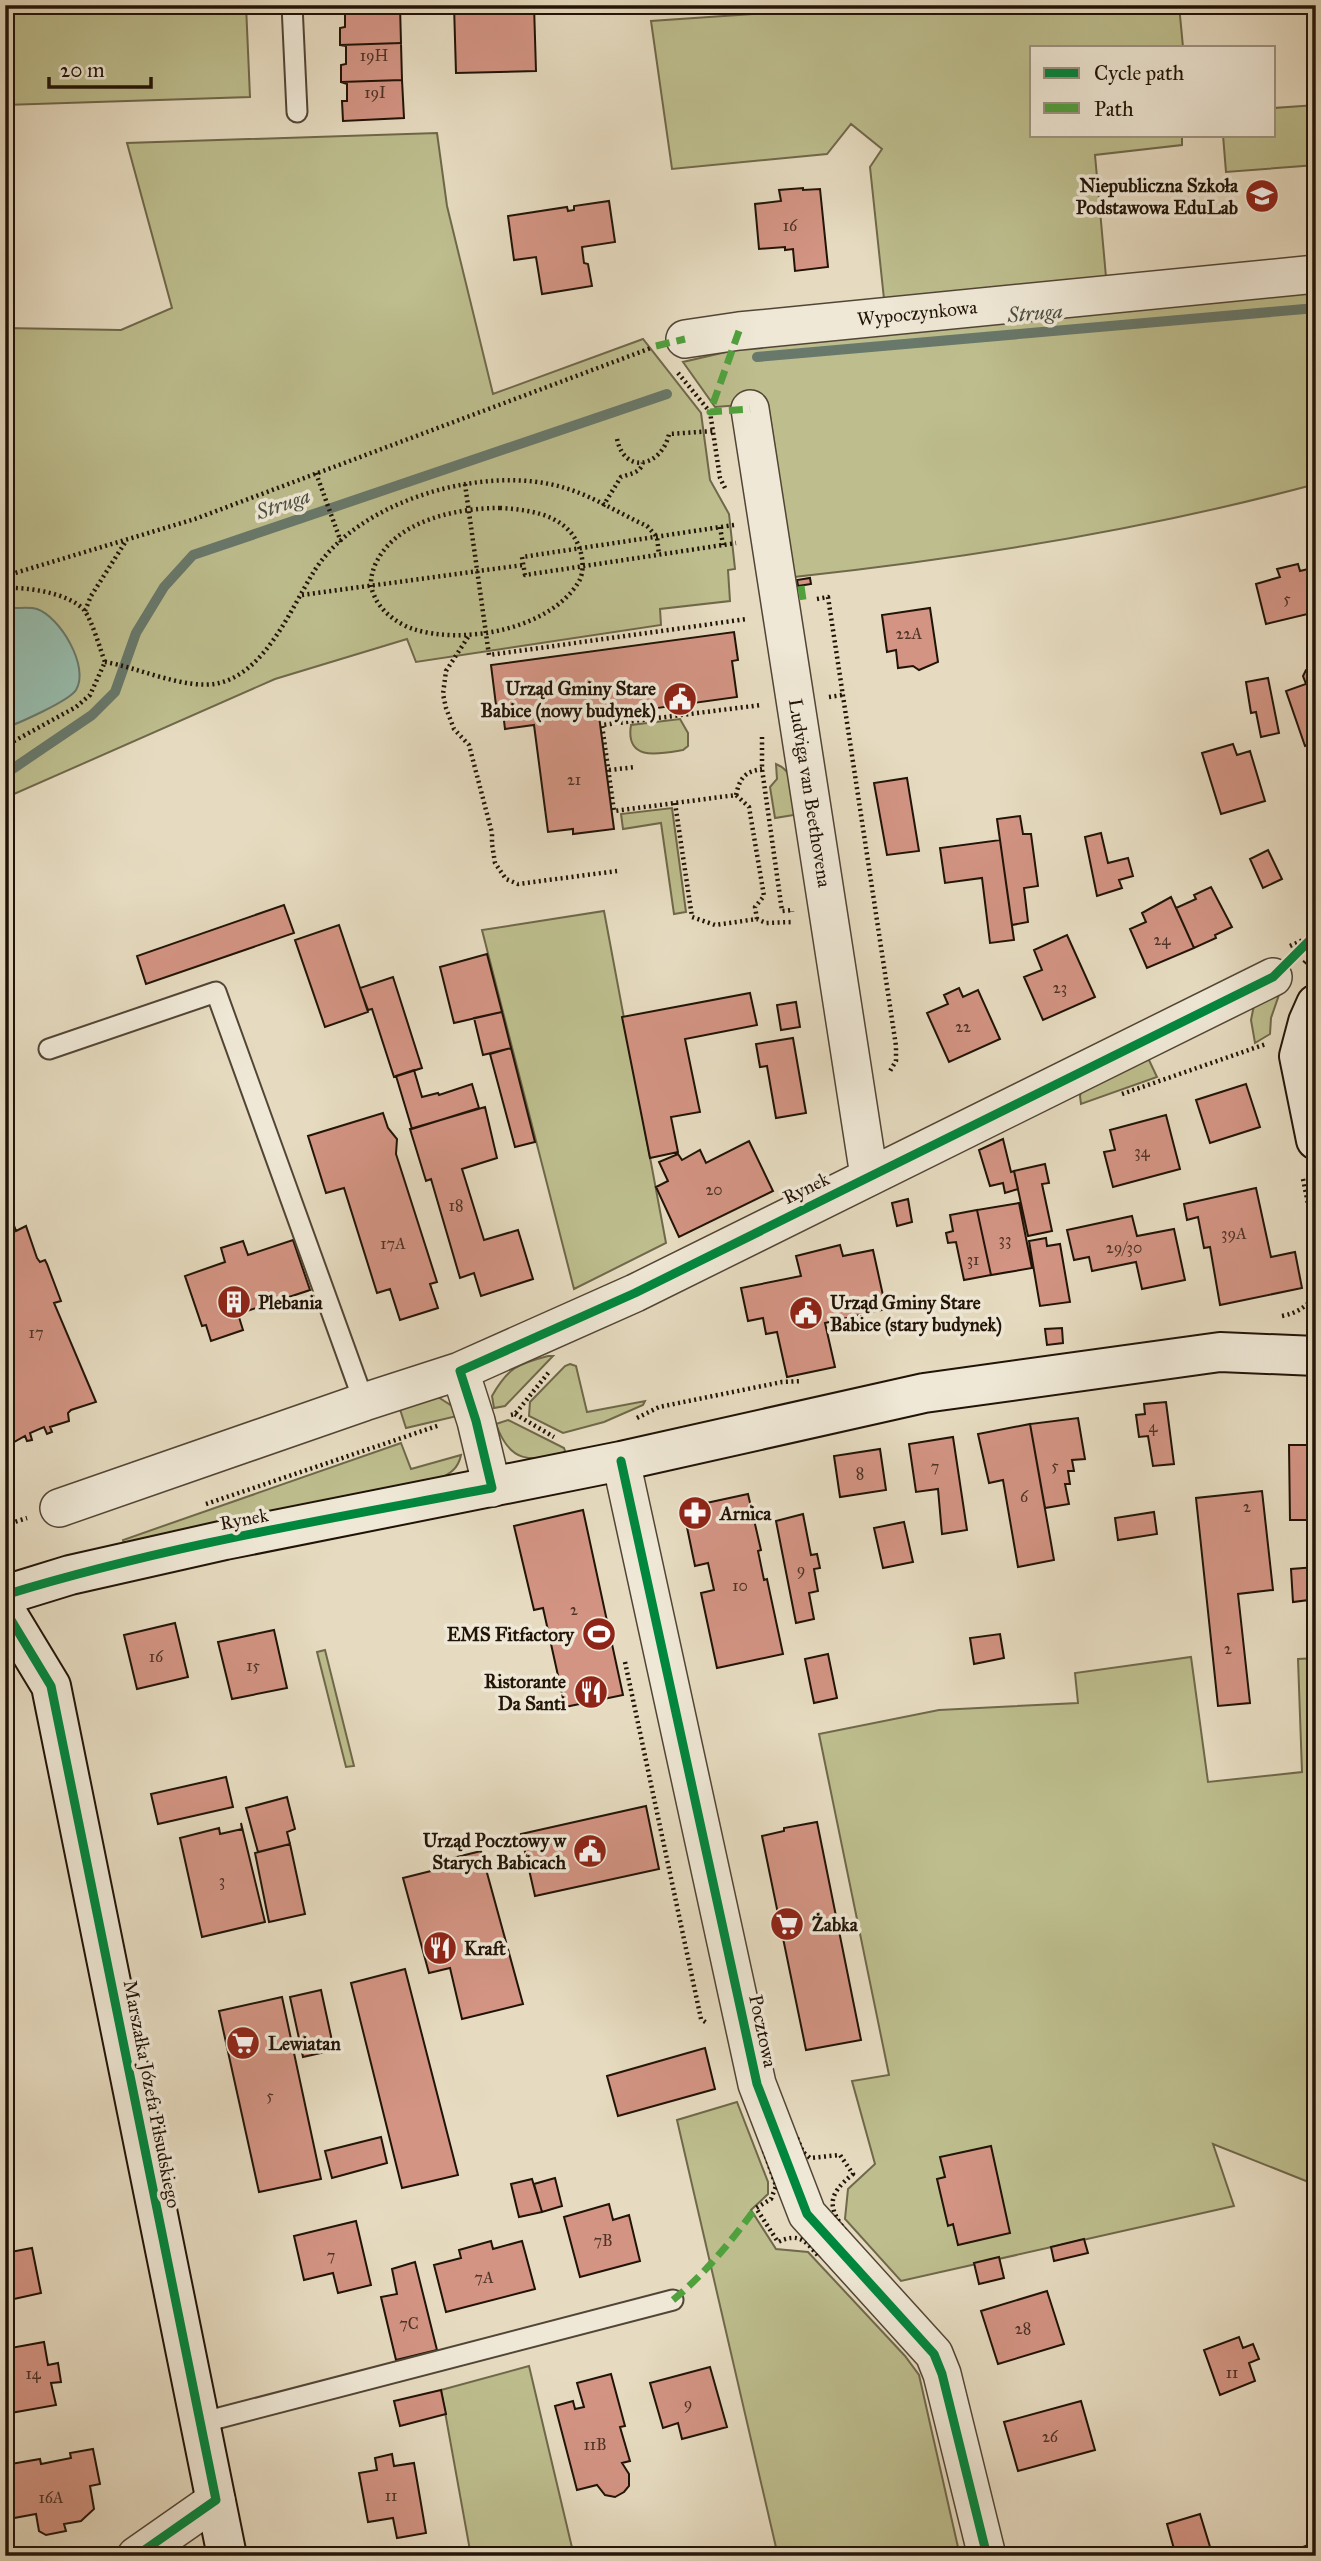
<svg xmlns="http://www.w3.org/2000/svg" width="1321" height="2561" font-family="'IM FELL Great Primer',serif">
	<style>
		.green { fill: #bdbd8d; stroke: #6f684a; stroke-width: 2 }
		.water { fill: #97bcac; stroke: #68786a; stroke-width: 2 }
		.lines { fill: none; stroke-linecap: round; stroke-linejoin: round }
		.stream { stroke: #68786a; stroke-width: 10 }
		.building { fill: #d39483; stroke: #211307; stroke-width: 2 }
		.lane-casing { stroke: #524535; stroke-width: 23 }
		.street-casing { stroke: #524535; stroke-width: 40 }
		.secondary-casing { stroke: #211307; stroke-width: 42 }
		.path { stroke: #211307; stroke-width: 4.5; stroke-dasharray: 2 3.5; stroke-linecap: butt }
		.lane { stroke: #efe8d6; stroke-width: 19 }
		.street { stroke: #efe8d6; stroke-width: 37 }
		.secondary { stroke: #efe8d6; stroke-width: 38 }
		.quiet { stroke: #50a03d; stroke-width: 7; stroke-dasharray: 14 7; stroke-linecap: butt }
		.cycleway-casing { stroke: #efe8d6; stroke-width: 13 }
		.cycleway { stroke: #00873e; stroke-width: 9 }
		.labels { text-anchor: middle; dominant-baseline: central; stroke-width: 7; stroke-linejoin: round; paint-order: stroke }
		.number-label { font-size: 16px; fill: #4e3326 }
		.poi-label { font-size: 19px; font-weight: bold; fill: #211307; stroke: #efe8d6; text-anchor: start }
		.street-label { font-size: 19px; fill: #211307; stroke: #efe8d6 }
		.water-label { font-size: 21px; font-style: italic; fill: #4a4e41; stroke: #efe8d6 }
	</style>
	<rect width="100%" height="100%" fill="#e6dbc0"/>
	<filter id="stains"><feTurbulence type="fractalNoise" baseFrequency=".00286" numOctaves="4"/><feColorMatrix values="0 0 0 0 .2 0 0 0 0 .09 0 0 0 0 .02 0 0 0 .5 -.17"/></filter>
	<radialGradient id="worn" r=".72"><stop offset=".6" stop-color="#630" stop-opacity="0"/><stop offset="1" stop-color="#630" stop-opacity=".3"/></radialGradient>
	<path class="green" d="M5 5H246L250 97 5 105Z
		M886 5H1179L1183 47H1032V135H1182V145L1095 155 1106 277 884 299 870 167 882 149 851 124 827 154 672 169 651 21Z
		M1316 105V165L1226 172 1223 135H1274V108Z
		M437 133 447 206 493 394 643 339 701 413 710 480 729 514 735 569 728 570 730 601 660 609 661 625 416 662 407 639 275 679 5 798V328L121 330 172 308 127 143Z
		M1316 288V484C1145 530 970 558 794 577L768 403 715 407 683 362 774 341Z
		M680 719 688 733V746L683 750C659 754 625 762 631 725Z
		M776 764C796 772 796 795 800 814L775 818 770 787 777 779Z
		M672 808 686 912 674 914 661 823 623 829 621 814Z
		M604 911 666 1243 574 1289 482 930Z
		M1281 989 1271 1018 1270 1034 1255 1043 1251 1020 1254 1005Z
		M1148 1058 1157 1077 1081 1104 1080 1096 1082 1089Z
		M548 1356H553L505 1406 494 1408 492 1396C508 1368 517 1364 548 1356Z
		M570 1364 576 1366 587 1412 645 1401 643 1405 604 1422 563 1433 529 1416 530 1402 565 1366Z
		M438 1397 455 1408 457 1416 406 1428 398 1403Z
		M508 1420 564 1448 566 1454C529 1461 510 1464 496 1424Z
		M401 1443 411 1469 461 1455C458 1470 449 1474 436 1481L124 1543 123 1540Z
		M325 1650 354 1766 346 1767 317 1652Z
		M1191 1657 1208 1782 1302 1772 1298 1659 1316 1658V2185L1213 2144 1234 2206 901 2281 845 2219 848 2189 875 2164 852 2081 889 2075 819 1734 939 1710 1078 1703 1075 1673Z
		M737 2102 768 2182V2194L751 2210 776 2249 808 2252 905 2356 919 2375 960 2556H778L677 2120Z
		M529 2366 574 2556H471L441 2390Z"/>
	<path class="water" d="M15 608C22 608 31 607 37 609 60 617 90 667 76 690 69 701 19 723 5 728V609Z"/>
	<g class="lines">
		<path class="stream" d="M757 357 1316 308
			M5 774 92 715 115 692 136 633 164 587 193 555 667 394"/>
	</g>
	<path class="building" d="M339 5H400V6L339 8Z
		M454 5H534L536 71 456 73Z
		M400 6 401 43 340 45V28L345 27V9L339 8Z
		M401 43 402 80 341 82V65L346 64V46L340 45Z
		M402 80 404 118 343 121 342 101H347V84L341 82Z
		M803 188V190L820 189 828 267 795 271 793 249 785 250V247L759 249 755 204 781 201 779 190Z
		M609 201 615 242 582 247 584 263 588 264 592 286 542 294 536 257 514 260 508 216 567 207 568 211 574 210V206Z
		M1298 564 1300 571 1316 567V612L1266 624 1256 584 1280 577 1277 569Z
		M810 578 811 584 798 586 797 580Z
		M930 608 938 662 919 670 913 666 898 668 896 650 887 652 882 615Z
		M734 632 738 660 732 661 737 697 599 716 614 829 573 834V829L548 832 534 725 505 729 502 704 496 705 491 665Z
		M1314 667 1316 668V742L1305 746 1286 691 1306 684 1303 676 1306 670Z
		M1268 678 1279 733 1261 737 1256 712 1251 713 1246 682Z
		M1233 744 1237 755 1250 751 1265 801 1221 814 1202 753Z
		M907 778 919 851 887 855 874 783Z
		M1020 816 1023 834H1031L1038 886 1024 888 1028 922 1012 925 997 819Z
		M1101 833 1108 863 1128 858 1133 876 1119 880 1122 888 1097 896 1085 837Z
		M1000 840 1014 940 990 943 982 878 945 883 940 848Z
		M1268 850 1282 879 1263 888 1250 859Z
		M1211 887 1232 927 1215 935 1216 938 1194 948 1176 908 1196 899 1194 895Z
		M1171 897 1194 948 1147 968 1130 929 1146 922 1142 913Z
		M284 905 294 933 146 984 137 956Z
		M339 925 368 1012 325 1027 295 940Z
		M1067 935 1095 997 1043 1020 1024 977 1042 970 1034 950Z
		M487 954 502 1012 454 1023 440 967Z
		M393 977 422 1068 394 1077 372 1009 368 1010 360 988Z
		M959 988 963 997 978 990 1000 1039 949 1062 927 1013 948 1004 944 995Z
		M750 993 757 1025 685 1039 700 1112 671 1117 678 1152 650 1158 622 1017Z
		M796 1002 800 1027 781 1030 777 1005Z
		M502 1012 511 1048 483 1055 474 1018Z
		M793 1038 806 1113 776 1118 767 1066 760 1067 756 1044Z
		M511 1048 535 1142 515 1147 490 1054Z
		M414 1070 422 1097 438 1093 439 1095 472 1084 479 1108 412 1129 396 1076Z
		M1246 1084 1260 1127 1210 1143 1196 1100Z
		M485 1107 497 1158 462 1169 484 1240 518 1230 533 1279 481 1296 474 1273 460 1278 431 1179 426 1181 410 1129Z
		M383 1113 388 1128 397 1139 396 1154 437 1282 430 1284 438 1308 400 1320 390 1289 377 1293 344 1188 326 1193 308 1136Z
		M1166 1115 1180 1169 1113 1187 1104 1152 1115 1150 1110 1130Z
		M1003 1139 1011 1172 1014 1171 1018 1189 1005 1193 1003 1183 990 1186 979 1150Z
		M749 1141 773 1191 679 1237 656 1187 668 1181 659 1162 678 1154 682 1160 700 1150 706 1163Z
		M1045 1164 1049 1183 1042 1184 1052 1231 1028 1236 1014 1171Z
		M1256 1188 1271 1257 1295 1252 1302 1288 1220 1305 1210 1247 1204 1248 1198 1217 1187 1220 1184 1204Z
		M908 1199 912 1222 897 1226 892 1203Z
		M1019 1203 1032 1268 991 1275 977 1210Z
		M977 1210 991 1275 964 1280 956 1242 948 1243 946 1233 953 1231 950 1215Z
		M1132 1216 1137 1236 1174 1229 1185 1280 1142 1289 1136 1262 1092 1271 1089 1257 1074 1260 1067 1230Z
		M12 1220 16 1231 26 1226 37 1258 40 1262 45 1260 47 1264 61 1301 54 1303 96 1402 71 1410 68 1413 69 1421 50 1427 52 1432 47 1434 44 1427 30 1433 32 1440 27 1441 25 1436 7 1446 5 1444V1223Z
		M1046 1238 1047 1246 1060 1244 1070 1302 1040 1306 1029 1241Z
		M293 1240 310 1290 238 1314 243 1330 211 1341 206 1325 202 1326 185 1276 225 1262 221 1248 243 1241 248 1255Z
		M840 1245 843 1256 873 1250 886 1309 825 1323 835 1367 787 1377 777 1332 766 1334 763 1318 748 1321 741 1288 801 1276 796 1256Z
		M1062 1328 1063 1343 1047 1345 1045 1329Z
		M1166 1402 1174 1464 1153 1466 1148 1436 1139 1437 1136 1415 1145 1414 1144 1404Z
		M1078 1418 1085 1459 1072 1460 1074 1471H1068L1070 1484H1065L1069 1504 1045 1508 1030 1424Z
		M1030 1424 1054 1560 1018 1567 1003 1480 989 1483 978 1434Z
		M953 1437 967 1530 942 1534 938 1489 916 1492 909 1444Z
		M1289 1445H1316V1501L1313 1502V1520H1290Z
		M880 1449 886 1490 840 1497 834 1456Z
		M1262 1491 1273 1590 1238 1594 1250 1703 1218 1706 1196 1498Z
		M748 1494 761 1550 758 1551 764 1580 767 1579 783 1654 717 1668 701 1593 714 1590 708 1563 695 1566 683 1508Z
		M583 1510 623 1695 565 1707 543 1608 534 1610 514 1526Z
		M1154 1512 1157 1534 1118 1540 1115 1518Z
		M803 1514 811 1555 817 1554 820 1568 814 1569 818 1591 809 1593 814 1619 796 1623 776 1521Z
		M904 1522 913 1562 883 1568 874 1528Z
		M1316 1567V1599L1293 1602 1291 1569Z
		M175 1623 188 1677 137 1689 124 1635Z
		M274 1630 287 1688 232 1699 218 1642Z
		M1000 1634 1004 1658 974 1664 970 1638Z
		M828 1654 837 1698 814 1703 805 1659Z
		M226 1777 233 1807 158 1824 151 1794Z
		M287 1797 295 1829 287 1832 290 1844 258 1852 246 1808Z
		M646 1806 659 1869 535 1896 521 1834Z
		M817 1822 861 2040 806 2050 762 1836 784 1831V1828Z
		M241 1823 265 1922 202 1937 180 1838 219 1828 220 1834 242 1829Z
		M290 1844 305 1914 269 1922 255 1853Z
		M481 1851 523 2004 462 2019 450 1968 429 1973 403 1878 447 1867 445 1860Z
		M405 1969 458 2175 402 2188 351 1983Z
		M321 1990 334 2050 303 2057 290 1997Z
		M282 1997 321 2179 259 2192 219 2011Z
		M705 2048 715 2089 618 2116 607 2076Z
		M381 2137 387 2163 332 2178 325 2151Z
		M991 2146 1010 2233 958 2245 953 2224 948 2226 937 2179 945 2177 940 2157Z
		M555 2178 562 2206 542 2212 534 2184Z
		M532 2179 542 2212 519 2217 511 2184Z
		M609 2204 613 2220 629 2215 640 2261 580 2277 564 2217Z
		M356 2221 371 2285 338 2293 333 2273 304 2280 294 2236Z
		M1084 2239 1088 2253 1054 2261 1051 2247Z
		M491 2241 493 2249 522 2241 535 2289 446 2312 434 2265 461 2258 459 2250Z
		M32 2248 41 2293 5 2301V2253Z
		M999 2257 1004 2278 979 2284 974 2263Z
		M415 2262 437 2350 396 2360 381 2297 397 2294 392 2269Z
		M1047 2291 1064 2344 998 2364 981 2311Z
		M1239 2337 1243 2348 1253 2344 1259 2359 1249 2363 1255 2381 1220 2395 1204 2350Z
		M44 2342 48 2365 58 2363 61 2382 51 2383 56 2405 5 2414V2349Z
		M710 2367 727 2427 682 2439 678 2423 663 2428 650 2383Z
		M611 2374 625 2426 620 2427 630 2461 622 2463 629 2474V2486L624 2492 615 2497 605 2495 597 2485 577 2490 555 2406 573 2401 575 2409 584 2407 577 2383Z
		M441 2390 446 2414 400 2426 394 2401Z
		M1081 2401 1095 2450 1018 2471 1004 2422Z
		M93 2449 100 2484 90 2486 94 2509 81 2521 64 2524 66 2531 46 2535 39 2531 36 2514 14 2518 5 2465 40 2459 41 2464 71 2458 70 2453Z
		M392 2454 394 2466 414 2463 426 2533 397 2538 393 2518 368 2522 359 2473 377 2470 375 2458Z
		M1200 2514 1211 2550 1192 2556H1176L1167 2524Z
		M1308 2545 1312 2556H1280Z"/>
	<g class="lines">
		<g class="lane-casing">
			<path id="lane" d="M292 5 297 112
				M49 1049 216 992 364 1402
				M200 2423 673 2300"/>
		</g>
		<g class="street-casing">
			<path id="street" d="M685 339 739 331 1316 274
				M750 409 869 1176
				M460 1371 476 1421 492 1488
				M621 1461 757 2084 807 2214 934 2354 942 2374 987 2556
				M59 1508 364 1402 460 1371 635 1293 1273 977
				M136 2556 216 2500"/>
		</g>
		<g class="secondary-casing">
			<path id="secondary" d="M1316 1004 1308 1022 1299 1056 1316 1140
				M5 1595 70 1575 225 1540 621 1461 924 1393 1220 1352 1316 1356
				M5 1610 51 1686 227 2556"/>
		</g>
		<path class="path" d="M678 373 710 412 720 478 725 488
			M617 439C625 476 662 466 669 434L714 431
			M316 473 341 542
			M465 484 489 655 747 619
			M603 506 621 477C630 474 640 473 643 463
			M500 508C536 510 575 517 582 558 583 567 583 575 578 583 548 630 463 645 413 629 398 624 380 611 374 595 369 585 371 575 375 565 395 520 457 508 500 508Z
			M734 525 522 557 525 575 736 543
			M720 527 723 545
			M5 576 195 519 651 348
			M5 588C27 587 69 593 84 610 92 620 100 649 105 662L90 695 76 707 5 746
			M302 595 523 565
			M817 599 828 597 896 1046V1061L890 1071
			M85 611 91 596 126 541
			M468 637 446 671 443 694 446 708 454 729 469 745 492 833V844L495 863 506 879 518 884 617 871
			M105 662C137 667 187 691 219 683 265 672 290 611 313 573 357 500 486 463 565 488 593 496 620 514 647 526L657 537 659 555
			M829 697 842 695
			M762 737V769L782 911 792 910V912
			M609 770 636 767
			M736 795C740 778 744 772 762 769
			M675 803 692 917 715 925 757 919 766 923 793 922
			M757 919 755 907 764 896 749 807 736 795 614 811 602 725 761 705
			M1290 946 1314 935
			M1298 954 1313 937
			M1304 963 1316 950
			M1122 1094 1266 1044
			M1303 1179 1316 1243
			M1282 1316C1297 1313 1306 1307 1316 1295
			M515 1414 554 1437
			M511 1415 515 1414 549 1372
			M637 1418 659 1407 782 1382 802 1381
			M206 1504 440 1425
			M5 1525 27 1518
			M625 1662 701 2019 708 2024
			M797 2138 803 2152 810 2158 840 2155 853 2174C827 2195 827 2207 847 2233L819 2257C806 2241 799 2232 778 2242L756 2208 771 2199 776 2186 764 2150Z"/>
		<use href="#lane" class="lane"/>
		<use href="#street" class="street"/>
		<use href="#secondary" class="secondary"/>
		<path class="quiet" d="M739 331 710 412 750 409
			M656 346 685 339
			M801 586 803 600
			M673 2300C706 2273 730 2242 756 2208"/>
		<g class="cycleway-casing">
			<path id="cycleway" d="M621 1461 757 2084 807 2214 934 2354 942 2374 987 2556
				M5 1595C164 1546 329 1519 492 1488L476 1421 460 1371 635 1293 1273 977 1316 934
				M5 1610 51 1686 216 2500 136 2556"/>
		</g>
		<use href="#cycleway" class="cycleway"/>
	</g>
	<defs>
		<g id="school-disc" transform="scale(1.75)"><circle r="9.5" fill="#8f2418" stroke="#efe8d6"/><path d="M0-5L7-2L0 1L-7-2ZM-4 1L0 2.5L4 1V4Q0 6-4 4Z" fill="#fff"/></g>
		<g id="civic-disc" transform="scale(1.75)"><circle r="9.5" fill="#8f2418" stroke="#efe8d6"/><path d="M-.6-6.5H3V-4.5H.6V-3L4-1V1h2V6H-6V1h2V-1L-.6-3ZM-1.2 2.5V6h2.4V2.5Z" fill="#fff"/></g>
		<g id="building-disc" transform="scale(1.75)"><circle r="9.5" fill="#8f2418" stroke="#efe8d6"/><path d="M-4-6H4V6H1V3H-1V6H-4ZM-2.5-4.3h1.7v1.8h-1.7ZM.8-4.3h1.7v1.8H.8ZM-2.5-1h1.7V.8h-1.7ZM.8-1h1.7V.8H.8Z" fill="#fff"/></g>
		<g id="pharmacy-disc" transform="scale(1.75)"><circle r="9.5" fill="#8f2418" stroke="#efe8d6"/><path d="M-2-6h4v4h4v4h-4v4h-4v-4h-4v-4h4Z" fill="#fff"/></g>
		<g id="stadium-disc" transform="scale(1.75)"><circle r="9.5" fill="#8f2418" stroke="#efe8d6"/><path d="M0-5a6.5 5 0 1 0 0 10a6.5 5 0 1 0 0-10ZM-3.5-1.8h7v3.6h-7Z" fill="#fff"/></g>
		<g id="restaurant-disc" transform="scale(1.75)"><circle r="9.5" fill="#8f2418" stroke="#efe8d6"/><path d="M-5-6h1v4h1v-4h1v4h1v-4h1v5L-1.5 .5V6h-2V.5L-5-1ZM5-6V6H3V1.5H1.5Q1.5-4 5-6Z" fill="#fff"/></g>
		<g id="supermarket-disc" transform="scale(1.75)"><circle r="9.5" fill="#8f2418" stroke="#efe8d6"/><path d="M-6-5.5h2.5l.6 2H6L4.5 2H-2.5L-4.4-4H-6ZM-1.5 3.2a1.3 1.3 0 1 0 .1 0ZM3 3.2a1.3 1.3 0 1 0 .1 0Z" fill="#fff"/></g>
	</defs>
	<g fill-rule="evenodd">
		<use href="#school-disc" x="1262" y="196"/>
		<use href="#civic-disc" x="680" y="699"/>
		<use href="#building-disc" x="234" y="1302"/>
		<use href="#civic-disc" x="806" y="1313"/>
		<use href="#pharmacy-disc" x="695" y="1513"/>
		<use href="#stadium-disc" x="599" y="1634"/>
		<use href="#restaurant-disc" x="591" y="1692"/>
		<use href="#civic-disc" x="590" y="1851"/>
		<use href="#supermarket-disc" x="787" y="1924"/>
		<use href="#restaurant-disc" x="440" y="1948"/>
		<use href="#supermarket-disc" x="243" y="2043"/>
	</g>
	<g class="labels">
		<g class="number-label">
			<text x="374" y="55">19H</text>
			<text x="375" y="92">19I</text>
			<text x="790" y="225">16</text>
			<text x="1287" y="598">5</text>
			<text x="909" y="633">22A</text>
			<text x="574" y="779">21</text>
			<text x="1162" y="939">24</text>
			<text x="1060" y="987">23</text>
			<text x="963" y="1026">22</text>
			<text x="1142" y="1151">34</text>
			<text x="714" y="1189">20</text>
			<text x="456" y="1205">18</text>
			<text x="1234" y="1233">39A</text>
			<text x="1005" y="1239">33</text>
			<text x="393" y="1243">17A</text>
			<text x="1124" y="1247">29/30</text>
			<text x="973" y="1259">31</text>
			<text x="36" y="1332">17</text>
			<text x="1153" y="1426">4</text>
			<text x="1055" y="1465">5</text>
			<text x="935" y="1466">7</text>
			<text x="860" y="1473">8</text>
			<text x="1024" y="1496">6</text>
			<text x="1247" y="1506">2</text>
			<text x="801" y="1569">9</text>
			<text x="740" y="1585">10</text>
			<text x="574" y="1609">2</text>
			<text x="1228" y="1648">2</text>
			<text x="156" y="1656">16</text>
			<text x="253" y="1665">15</text>
			<text x="222" y="1880">3</text>
			<text x="270" y="2095">5</text>
			<text x="603" y="2240">7B</text>
			<text x="331" y="2255">7</text>
			<text x="484" y="2277">7A</text>
			<text x="409" y="2323">7C</text>
			<text x="1023" y="2328">28</text>
			<text x="1232" y="2372">11</text>
			<text x="33" y="2373">14</text>
			<text x="688" y="2403">9</text>
			<text x="1050" y="2436">26</text>
			<text x="595" y="2444">11B</text>
			<text x="391" y="2495">11</text>
			<text x="51" y="2497">16A</text>
		</g>
		<g class="poi-label">
			<text x="1238" y="185" text-anchor="end">Niepubliczna Szkoła<tspan x="1238" dy="22">Podstawowa EduLab</tspan></text>
			<text x="656" y="688" text-anchor="end">Urząd Gminy Stare<tspan x="656" dy="22">Babice (nowy budynek)</tspan></text>
			<text x="258" y="1302">Plebania</text>
			<text x="830" y="1302">Urząd Gminy Stare<tspan x="830" dy="22">Babice (stary budynek)</tspan></text>
			<text x="720" y="1513">Arnica</text>
			<text x="574" y="1634" text-anchor="end">EMS Fitfactory</text>
			<text x="566" y="1681" text-anchor="end">Ristorante<tspan x="566" dy="22">Da Santi</tspan></text>
			<text x="566" y="1840" text-anchor="end">Urząd Pocztowy w<tspan x="566" dy="22">Starych Babicach</tspan></text>
			<text x="812" y="1924">Żabka</text>
			<text x="464" y="1948">Kraft</text>
			<text x="268" y="2043">Lewiatan</text>
		</g>
		<g class="street-label">
			<text transform="translate(917 313) rotate(-6)">Wypoczynkowa</text>
			<text transform="translate(810 793) rotate(81)">Ludviga van Beethovena</text>
			<text transform="translate(806 1188) rotate(-26)">Rynek</text>
			<text transform="translate(244 1519) rotate(-11)">Rynek</text>
			<text transform="translate(763 2031) rotate(78)">Pocztowa</text>
			<text transform="translate(152 2094) rotate(79)">Marszałka Józefa Piłsudskiego</text>
		</g>
		<g class="water-label">
			<text transform="translate(1035 313) rotate(-5)">Struga</text>
			<text transform="translate(283 504) rotate(-19)">Struga</text>
		</g>
	</g>
	<rect width="1321" height="2561" fill="none" stroke="#e6dbc0" stroke-width="28"/>
	<rect x="7" y="7" width="1307" height="2547" fill="none" stroke="#211307" stroke-width="3.5"/>
	<rect x="14" y="14" width="1293" height="2533" fill="none" stroke="#211307" stroke-width="2"/>
	<rect x="1030" y="46" width="245" height="91" fill="#efe8d6" stroke="#9d9383" stroke-width="2"/>
	<rect x="1044" y="68" width="35" height="10" fill="#00873e" stroke="#9d9383" stroke-width="2"/>
	<text x="1094" y="80" font-size="21" fill="#211307">Cycle path</text>
	<rect x="1044" y="103" width="35" height="10" fill="#50a03d" stroke="#9d9383" stroke-width="2"/>
	<text x="1094" y="116" font-size="21" fill="#211307">Path</text>
	<path d="M49 77v10h102v-10" fill="none" stroke="#211307" stroke-width="3.5"/>
	<text x="60" y="77" font-size="21" fill="#211307" stroke="#efe8d6" stroke-width="5" paint-order="stroke">20 m</text>
	<rect width="100%" height="100%" filter="url(#stains)"/>
	<rect width="100%" height="100%" fill="url(#worn)"/>
</svg>
